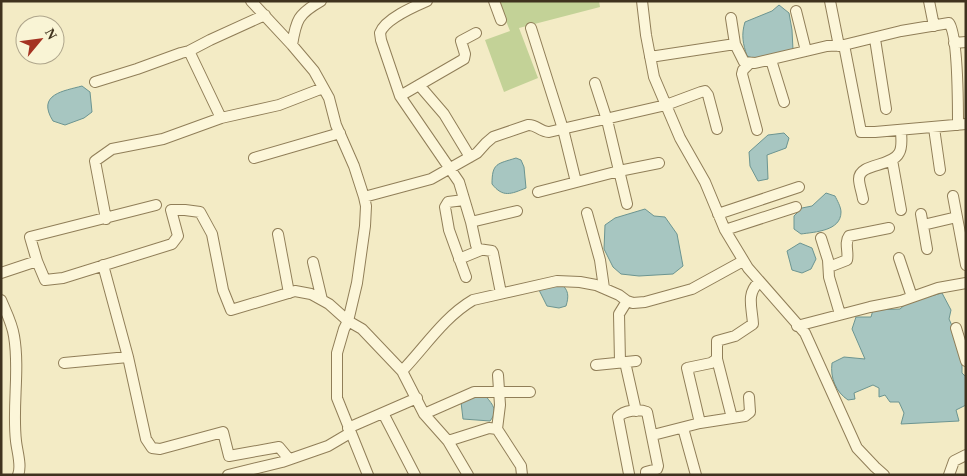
<svg xmlns="http://www.w3.org/2000/svg" width="967" height="476" font-family="'Times New Roman',serif">
	<style>
		.green { fill: #c3d297 }
		.water { fill: #a7c6c1; stroke: #6c9591 }
		.lines { fill: none; stroke-linecap: round; stroke-linejoin: round }
		.minor-casing { stroke: #907e58; stroke-width: 12 }
		.minor { stroke: #fcf6d9; stroke-width: 10 }
	</style>
	<rect width="100%" height="100%" fill="#f3ebc5"/>
	<path class="green" d="M498 1H599L600 7 519 28 538 78 504 92 485 40 510 31Z"/>
	<path class="water" d="M779 5 789 13 792 30 793 50 756 59 747 56C743 44 741 35 745 22L772 11Z
		M82 86 90 92 92 112 84 118 65 125 53 121C36 94 64 91 82 86Z
		M784 133 789 138 786 148 767 155 768 179 758 181 750 166 749 152 768 135Z
		M516 158 521 160 524 167 526 188C511 194 503 198 492 184 492 163 497 164 516 158Z
		M826 193 835 196C837 200 841 207 841 212 841 231 815 232 801 234L794 229V216L802 208 812 206Z
		M645 209 654 216 665 217 677 234 683 266 673 274 639 276 621 274 613 267 604 249 605 225 615 218Z
		M800 243 812 248 816 259 811 269 802 273 792 270 787 251Z
		M560 283C569 290 569 296 566 306L559 308 547 306 539 290 542 286Z
		M942 293 951 310 949 319 962 348V373L966 377V405L956 410 959 421 901 424 904 413 899 402H890L885 395 879 397V388L873 385 854 393 855 399 848 400C836 392 830 378 832 363L844 357 865 359 852 329 856 317H871L873 310 900 309 908 302Z
		M484 394C492 404 499 410 490 421L463 419 461 402Z"/>
	<g class="lines">
		<g class="minor-casing">
			<path id="minor" d="M251 1 292 45 314 71 329 98 336 125 354 166 364 197 366 206 365 226 357 283 348 321 344 329 337 353V398L368 475
				M427 1C413 7 385 19 380 33L381 40 400 96 459 182 471 222 476 245 478 249 492 251 493 253 501 293
				M494 1 501 20
				M642 1 646 35 654 77 680 138 705 182 725 230 748 268 805 333 857 448 875 467 884 475
				M830 1 839 46
				M929 1 934 26
				M731 18 735 44 744 62 755 63 806 51 796 11
				M531 28 563 129 576 182
				M875 39 886 109
				M954 43 966 42
				M292 45C296 20 298 14 321 1
				M189 51 221 118
				M806 51 827 46 844 45
				M650 57 735 44
				M771 60 784 102
				M749 64 743 70 742 74 757 130
				M95 82 137 69 181 53 189 51 210 40 265 15
				M595 83 607 120 627 204
				M419 85 444 114 470 157
				M400 96 464 59 465 54 461 41 476 33
				M958 125C958 107 958 35 949 23L901 31 844 45 861 132H875L966 124
				M934 128 940 170
				M254 158 340 133
				M892 160 901 210
				M538 192 619 171 659 163
				M953 196 966 265
				M364 197 431 179 477 153 486 143 493 137 528 125C536 124 540 132 549 132L666 105 701 92 705 91 708 95 717 129
				M863 199C862 192 859 185 859 179 859 163 892 167 899 153 903 147 901 137 901 130
				M464 200 448 202 445 207 449 230 466 277
				M587 213 600 260 604 288
				M718 214 799 187
				M921 214 927 249
				M106 219 95 161 112 149 163 139 221 118 279 105 323 88
				M471 222 517 211
				M923 225 957 217
				M725 230 796 207
				M278 234 289 293
				M821 238 828 260 829 277 840 314
				M899 258 912 297
				M459 259 481 250
				M37 261 30 237 156 205
				M313 262 322 300
				M103 265 128 357 146 439 152 448 160 449 223 432 229 456 279 447 289 459
				M829 267 847 260C849 252 844 243 849 236L889 228
				M1 273 37 261 45 280 63 278 172 244 178 236 171 210H185L200 212 212 234 223 290 231 310 295 291 311 294 329 304 348 321 362 329 402 371 424 414 448 441 468 475
				M1 300C6 312 12 323 14 336 20 370 12 406 16 441 17 451 22 466 18 475
				M797 326 870 307 901 301 938 288 966 283
				M956 328 966 361
				M717 359 732 418
				M620 362 619 314 627 301
				M625 362 636 411
				M64 363 128 357
				M596 365 636 361
				M402 371C425 347 444 317 473 300L557 281 580 282 596 285 619 295 627 301 633 303 645 302 692 289 743 261
				M383 413 415 475
				M424 414 474 392H530
				M700 423 687 368 711 363 717 359V341L735 336 753 324C752 307 746 294 759 282
				M348 428 417 398
				M683 428 696 475
				M497 429 500 405 498 375
				M653 435 700 423 745 416 750 412 749 397
				M448 441 489 428 497 429 521 466 522 475
				M629 474 618 417C624 410 639 409 647 412L658 466 657 469 646 472V475
				M228 475 282 462 328 446 350 433
				M949 475 954 461 966 455"/>
		</g>
		<use href="#minor" class="minor"/>
	</g>
	<rect width="967" height="476" fill="none" stroke="#3f321e" stroke-width="5"/>
	<g transform="translate(40 40) rotate(61)"><circle r="24" fill="#f9f4d5" stroke="#afa68c"/>
	<path d="M0-4L9 19L0 12L-9 19Z" fill="#a53322"/>
	<text y="-8" font-size="14" font-weight="bold" text-anchor="middle" fill="#3f321e">N</text>
	</g>
</svg>
